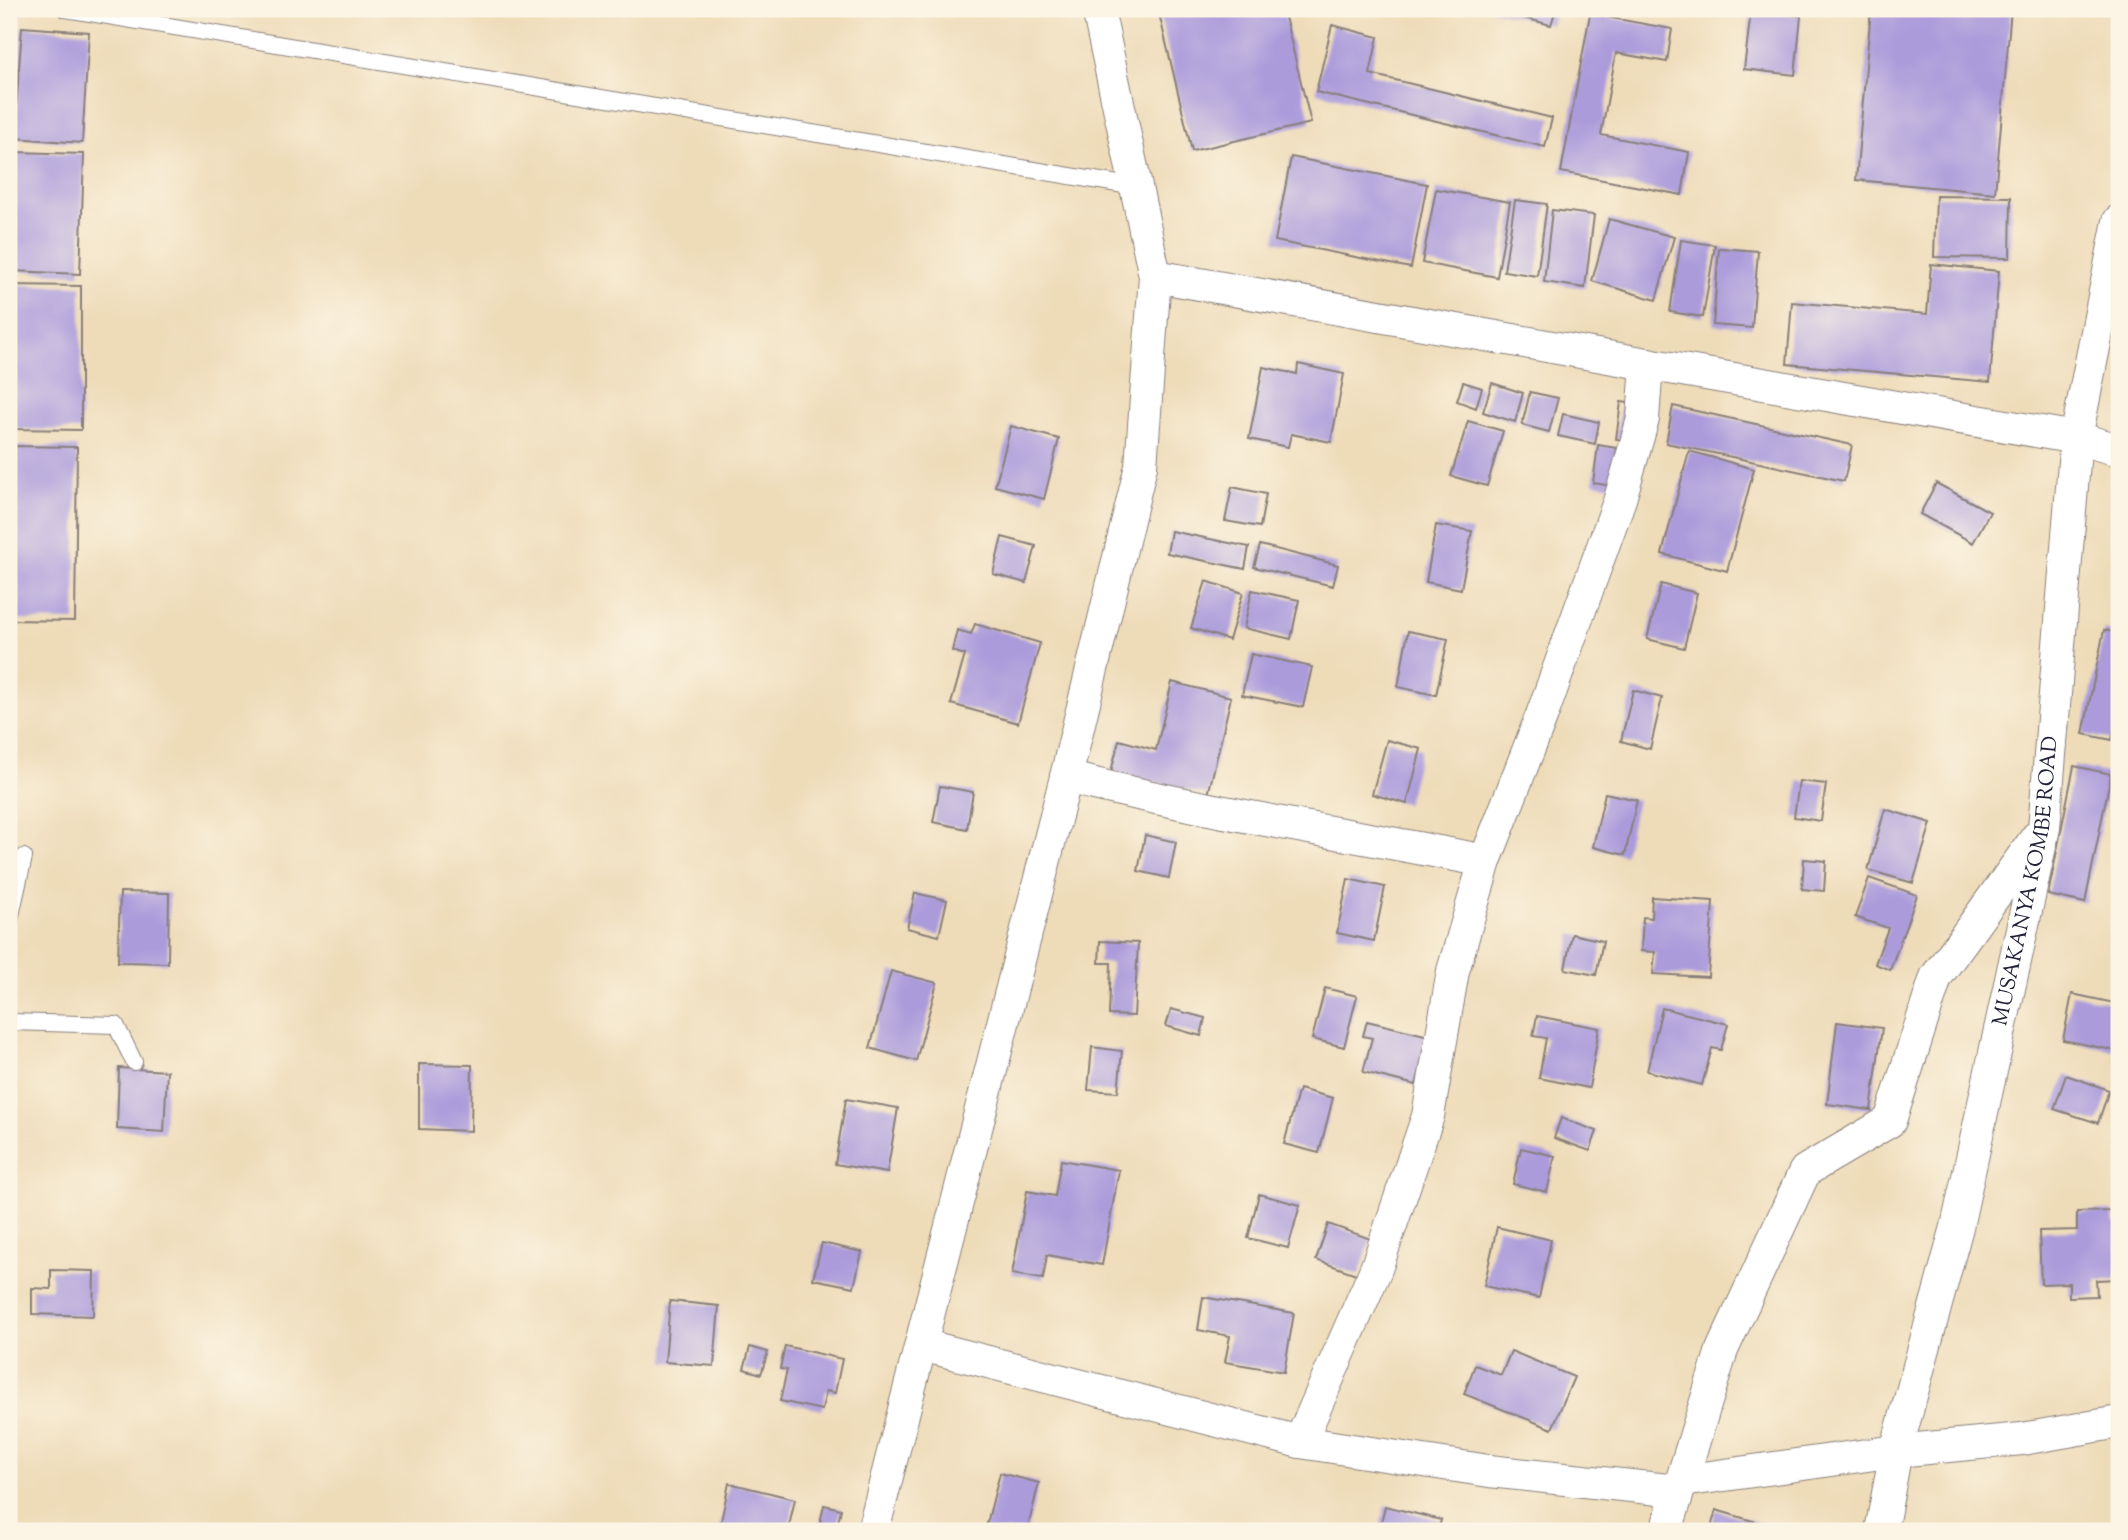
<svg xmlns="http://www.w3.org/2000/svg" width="2128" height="1540" font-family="'Sorts Mill Goudy',serif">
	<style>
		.building { fill: #ab9bdb }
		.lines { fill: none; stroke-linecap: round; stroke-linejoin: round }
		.lane-casing { stroke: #887f7a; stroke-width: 18 }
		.street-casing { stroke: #887f7a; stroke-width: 34 }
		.lane { stroke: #fff; stroke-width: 16 }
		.street { stroke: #fff; stroke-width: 32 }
		.labels { text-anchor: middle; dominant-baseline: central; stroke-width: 5; stroke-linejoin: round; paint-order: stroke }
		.street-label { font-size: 21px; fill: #22223b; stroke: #fcf5e5 }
	</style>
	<rect width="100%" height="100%" fill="#fcf5e5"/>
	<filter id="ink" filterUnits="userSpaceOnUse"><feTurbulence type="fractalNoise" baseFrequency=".0143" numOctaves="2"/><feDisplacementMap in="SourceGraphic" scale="14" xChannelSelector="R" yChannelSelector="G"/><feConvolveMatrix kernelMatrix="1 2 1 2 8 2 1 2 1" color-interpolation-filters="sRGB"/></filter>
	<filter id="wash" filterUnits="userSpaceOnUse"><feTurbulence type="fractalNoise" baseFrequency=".00686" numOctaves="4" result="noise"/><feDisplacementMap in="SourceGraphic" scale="28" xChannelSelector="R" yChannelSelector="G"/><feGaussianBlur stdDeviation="1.57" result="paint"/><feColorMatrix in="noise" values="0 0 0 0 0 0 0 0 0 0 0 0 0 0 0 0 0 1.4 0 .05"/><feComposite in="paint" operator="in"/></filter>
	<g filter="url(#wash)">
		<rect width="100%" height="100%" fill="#eedcb9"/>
		<g id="blocks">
			<path class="building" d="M1158 9H1283L1311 123 1192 151Z
				M1489 9H1556L1551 25Z
				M1871 9H2011L1995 193 1856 180Z
				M1751 11 1801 16 1795 75 1744 69Z
				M1590 14 1672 29 1667 62 1616 53 1601 135 1689 152 1682 195 1561 172Z
				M1332 25 1378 37 1370 74 1552 118 1545 147 1316 92Z
				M22 27 89 32 82 143 14 138Z
				M15 152 84 154 80 274 12 271Z
				M1291 157 1427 184 1411 268 1275 241Z
				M1436 189 1510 202 1497 277 1422 263Z
				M1936 196 2011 197 2010 258 1934 257Z
				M1515 200 1547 204 1537 276 1504 271Z
				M1552 210 1594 215 1585 288 1544 282Z
				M1609 219 1674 237 1656 300 1592 281Z
				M1681 240 1715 245 1703 317 1670 312Z
				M1719 248 1758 251 1752 328 1713 325Z
				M1931 264 1999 271 1990 382 1787 364 1792 302 1927 314Z
				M9 285 81 286V430L9 429Z
				M1298 364 1344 374 1331 442 1291 434 1288 447 1249 439 1263 367 1297 374Z
				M1463 382 1482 388 1476 408 1457 401Z
				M1492 383 1523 393 1515 422 1483 412Z
				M1530 392 1558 398 1549 432 1522 425Z
				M1621 402 1636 404 1631 441 1616 439Z
				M1673 406 1852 445 1844 481 1666 443Z
				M1563 414 1599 422 1595 444 1558 436Z
				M1468 421 1503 431 1487 486 1451 476Z
				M1011 426 1059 439 1044 499 995 486Z
				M1598 445 1617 448 1612 486 1593 483Z
				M11 446 77 447 75 621 9 620Z
				M1689 451 1754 469 1727 571 1662 554Z
				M1936 483 1990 512 1973 543 1920 514Z
				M1232 487 1266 494 1260 527 1225 521Z
				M1436 525 1472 531 1461 589 1426 582Z
				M1171 531 1249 547 1245 569 1167 553Z
				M1002 537 1036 546 1026 583 993 574Z
				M1260 545 1338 565 1333 586 1254 567Z
				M1206 581 1243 593 1229 640 1191 628Z
				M1661 584 1697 593 1684 648 1647 639Z
				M1252 590 1299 600 1291 639 1244 628Z
				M975 624 1040 643 1018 723 951 704 965 655 952 651 957 630 971 634Z
				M2104 630 2119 633V706L2112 740 2083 734Z
				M1408 631 1448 639 1436 695 1398 687Z
				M1251 654 1312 667 1303 707 1242 695Z
				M1172 682 1231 697 1208 795 1111 772 1119 740 1156 750Z
				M1633 690 1662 698 1650 749 1621 741Z
				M1387 740 1421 749 1407 804 1372 794Z
				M2074 766 2111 774 2085 903 2048 895Z
				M1799 781 1826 784 1821 821 1794 817Z
				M940 786 973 792 967 829 933 822Z
				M1605 793 1637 800 1625 855 1593 847Z
				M1885 809 1931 823 1913 883 1868 870Z
				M1145 835 1176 842 1169 878 1138 871Z
				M1804 859 1826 861 1824 891 1802 889Z
				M1869 878 1917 895 1890 970 1875 964 1888 928 1855 917Z
				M1348 879 1385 887 1374 941 1337 933Z
				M120 892 169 893 168 963 118 962Z
				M915 893 947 900 939 936 907 928Z
				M1652 897 1713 901 1708 977 1653 974 1655 952 1641 951 1643 917 1651 918Z
				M1572 934 1603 941 1596 975 1565 969Z
				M1100 941 1138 943 1134 1016 1109 1015 1111 963H1099Z
				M891 971 937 983 916 1061 870 1048Z
				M1325 988 1357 996 1344 1047 1312 1039Z
				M2072 994 2119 1004V1063L2115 1062 2117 1051 2063 1040Z
				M1662 1008 1728 1024 1721 1050 1712 1048 1702 1085 1647 1071Z
				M1171 1009 1205 1018 1201 1036 1166 1026Z
				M1537 1016 1599 1028 1589 1088 1539 1078 1546 1038 1533 1036Z
				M1367 1021 1429 1036 1416 1085 1363 1072 1372 1038 1363 1036Z
				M1837 1022 1882 1028 1871 1110 1827 1104Z
				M1092 1047 1122 1051 1118 1092 1088 1090Z
				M419 1064 472 1065 471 1131 419 1129Z
				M119 1068 167 1071 164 1132 117 1129Z
				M2066 1075 2109 1090 2098 1123 2054 1109Z
				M1299 1089 1333 1098 1319 1153 1284 1144Z
				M846 1099 898 1108 887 1173 835 1164Z
				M1561 1118 1597 1131 1590 1151 1554 1138Z
				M1521 1148 1555 1156 1547 1192 1513 1184Z
				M1061 1160 1119 1170 1102 1265 1047 1255 1043 1279 1012 1274 1027 1191 1055 1196Z
				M1259 1194 1300 1205 1288 1248 1248 1238Z
				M2113 1211 2114 1223H2119V1279L2096 1280 2097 1296 2069 1297V1283L2041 1284 2039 1231 2077 1230V1212Z
				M1328 1224 1371 1239 1359 1275 1316 1260Z
				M1497 1227 1551 1240 1539 1298 1484 1286Z
				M822 1243 862 1252 854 1287 813 1279Z
				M51 1270 94 1271 93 1316 32 1314V1288L51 1289Z
				M1203 1297 1294 1313 1284 1372 1225 1362 1230 1336 1198 1330Z
				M670 1301 719 1306 714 1366 665 1362Z
				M785 1346 842 1359 835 1393 826 1391 822 1410 780 1401 787 1370 780 1369Z
				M750 1347 768 1352 761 1374 744 1369Z
				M1511 1351 1574 1377 1552 1429 1464 1394 1475 1365 1501 1375Z
				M1000 1473 1039 1483 1027 1531H985Z
				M729 1483 795 1499 788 1531H719Z
				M824 1505 841 1509 837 1527 820 1523Z
				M1385 1506 1441 1520 1438 1531H1379Z
				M1716 1510 1787 1531H1710Z"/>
		</g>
	</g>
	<g filter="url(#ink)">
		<use href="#blocks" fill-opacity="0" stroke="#887f7a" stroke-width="2"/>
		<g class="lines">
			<g class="lane-casing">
				<path id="lane" d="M66 9 1136 187
					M9 924 24 857
					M9 1022 116 1025 134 1062"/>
			</g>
			<g class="street-casing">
				<g id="street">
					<path d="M1155 276 1647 364 2076 438 2119 450"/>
					<path d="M1066 777C1204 812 1345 833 1485 861"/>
					<path d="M922 1345 1300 1442 1489 1471 1678 1491 1682 1481 1896 1451 2022 1439 2119 1422"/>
					<path d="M1300 1442 1376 1269 1428 1116 1453 971 1485 861 1542 715 1620 499 1643 419 1647 364"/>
					<path d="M873 1531 1066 777 1141 466 1155 276 1098 9"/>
					<path d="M1666 1531 1722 1350 1805 1171 1890 1121 1936 977 2037 837"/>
					<path id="s1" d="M1881 1531 1896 1451 1957 1227 2044 828 2076 438 2119 221"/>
				</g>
			</g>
			<use href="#lane" class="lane"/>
			<use href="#street" class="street"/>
		</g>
	</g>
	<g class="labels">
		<g class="street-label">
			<text stroke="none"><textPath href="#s1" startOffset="667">MUSAKANYA KOMBE ROAD</textPath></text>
		</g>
	</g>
	<rect width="2128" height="1540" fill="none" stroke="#fcf5e5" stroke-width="35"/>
</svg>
